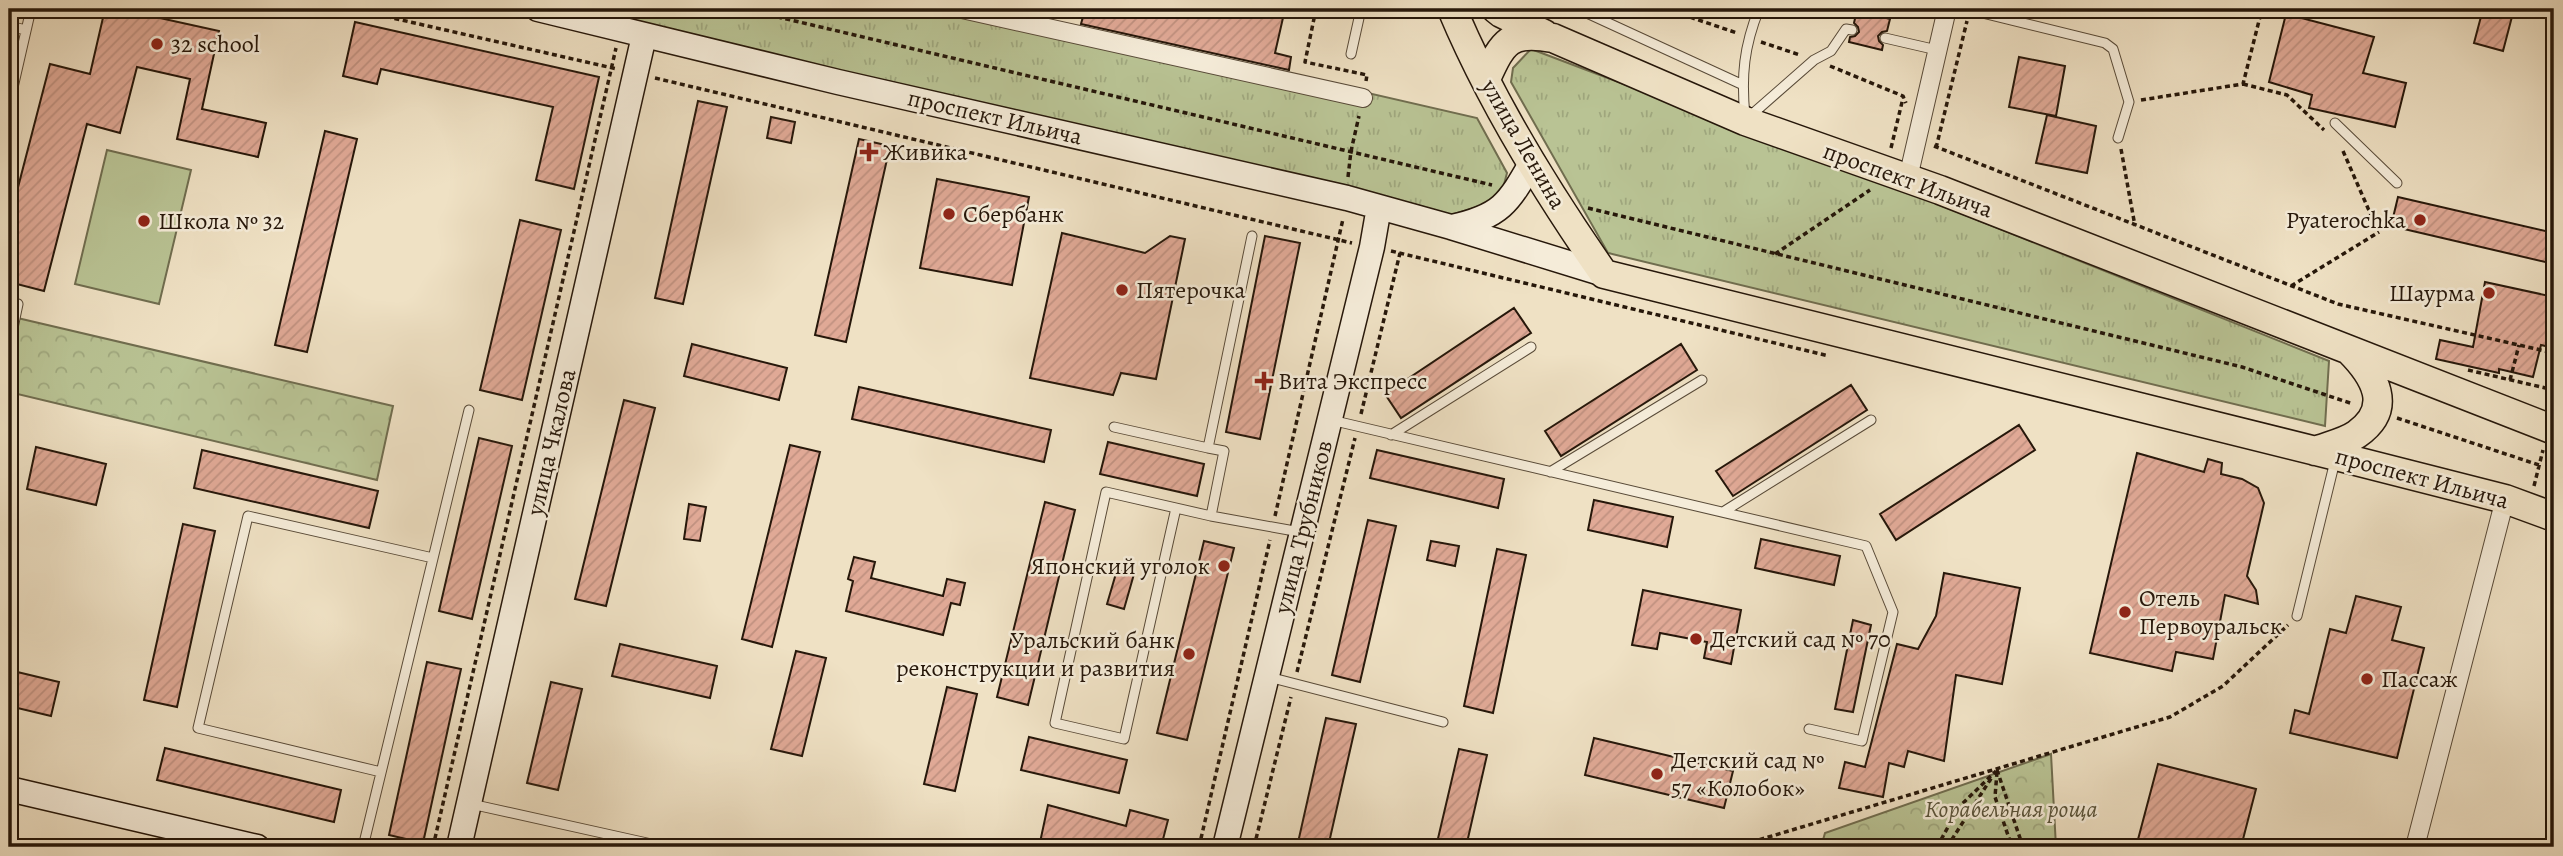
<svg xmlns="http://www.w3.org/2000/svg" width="2563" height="856" font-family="Alegreya,serif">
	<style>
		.grass { fill: #b9c394; stroke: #706d4f; stroke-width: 2 }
		.forest { fill: url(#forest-crowns); stroke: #706d4f; stroke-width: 2 }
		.park { fill: url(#park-tufts); stroke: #706d4f; stroke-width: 2 }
		.building { fill: url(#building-hatch); stroke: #26170a; stroke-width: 2 }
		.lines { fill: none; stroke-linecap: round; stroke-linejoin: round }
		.lane-casing { stroke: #584a38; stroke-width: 11 }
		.street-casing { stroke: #584a38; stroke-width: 20 }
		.secondary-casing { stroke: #26170a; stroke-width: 27 }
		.primary-casing { stroke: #26170a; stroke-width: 31 }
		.path { stroke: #26170a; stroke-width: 3.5; stroke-dasharray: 5 3.5; stroke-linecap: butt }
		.lane { stroke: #f5ecd9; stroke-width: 9 }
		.street { stroke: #f5ecd9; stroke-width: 18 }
		.secondary { stroke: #f5ecd9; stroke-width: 24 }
		.primary { stroke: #efe1c4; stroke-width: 28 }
		.poi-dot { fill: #8f2418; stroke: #f5ecd9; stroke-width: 2.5 }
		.labels { text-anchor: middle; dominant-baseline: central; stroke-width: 5; stroke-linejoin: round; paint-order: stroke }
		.poi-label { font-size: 24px; fill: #26170a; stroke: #f5ecd9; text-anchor: start }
		.street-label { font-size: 24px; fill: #26170a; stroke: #f5ecd9 }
		.park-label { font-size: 24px; font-style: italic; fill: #59533a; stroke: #f5ecd9 }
	</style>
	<defs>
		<pattern id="forest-crowns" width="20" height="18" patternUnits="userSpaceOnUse" patternTransform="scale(1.75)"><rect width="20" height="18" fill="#b9c394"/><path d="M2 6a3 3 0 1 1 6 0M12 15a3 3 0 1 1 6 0" fill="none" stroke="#9fa77e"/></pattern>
		<pattern id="park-tufts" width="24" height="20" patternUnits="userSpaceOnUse" patternTransform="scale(1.75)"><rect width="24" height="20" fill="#b9c394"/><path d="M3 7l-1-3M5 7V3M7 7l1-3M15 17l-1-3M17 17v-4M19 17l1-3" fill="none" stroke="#9fa77e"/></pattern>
		<pattern id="building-hatch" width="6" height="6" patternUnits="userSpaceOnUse" patternTransform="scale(1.75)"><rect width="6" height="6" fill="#e0a996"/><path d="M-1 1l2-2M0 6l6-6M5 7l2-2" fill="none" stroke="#c09180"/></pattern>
	</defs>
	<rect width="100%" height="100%" fill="#efe1c4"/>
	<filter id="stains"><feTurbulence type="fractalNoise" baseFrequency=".00286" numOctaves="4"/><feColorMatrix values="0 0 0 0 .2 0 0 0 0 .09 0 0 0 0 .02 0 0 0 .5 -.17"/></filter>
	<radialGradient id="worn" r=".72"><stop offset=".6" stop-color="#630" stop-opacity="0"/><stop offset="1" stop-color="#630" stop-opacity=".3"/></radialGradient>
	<path class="grass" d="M107 150 191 170 159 304 75 284Z"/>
	<path class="forest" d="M9 316 393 406 377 480 9 392Z
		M2051 754 2056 847H1821L1825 833Z"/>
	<path class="park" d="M566 9H963L1080 27 1477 118 1507 173 1501 196 1487 204 1451 215Z
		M1531 49 1883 182 2329 361 2325 426 1608 253 1511 82 1513 68Z"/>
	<path class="building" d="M105 9H119L219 31 202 109 266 123 258 157 177 139 190 79 137 67 120 133 87 124 44 291 9 282V222L50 64 90 74Z
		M1085 9H1285L1275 53 1291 57 1289 70 1081 24Z
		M2483 9H2514L2503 51 2474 43Z
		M1857 10 1890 19 1887 31 1882 32 1878 36 1879 41 1883 45 1882 50 1849 42 1850 37 1855 36 1859 32 1858 27 1854 23Z
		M2286 14 2374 37 2363 73 2406 83 2395 127 2309 108 2312 95 2269 82Z
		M355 22 599 77 574 189 536 180 553 107 381 69 377 84 343 76Z
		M2019 57 2065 66 2056 116 2009 107Z
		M698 101 727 107 683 304 655 298Z
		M2047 115 2096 126 2087 173 2036 163Z
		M771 117 795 122 791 143 767 138Z
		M325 131 357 139 307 352 275 345Z
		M859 139 890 146 846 342 815 335Z
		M937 179 1029 197 1012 285 920 268Z
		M2398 197 2554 233V264L2391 226Z
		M520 220 561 230 522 400 480 390Z
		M1062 233 1145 253 1170 236 1185 239 1156 379 1121 373 1113 395 1030 378Z
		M1265 236 1300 243 1260 439 1226 432Z
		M2485 282 2554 297V348L2541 345 2533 377 2499 369V373L2436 359 2440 340 2473 347Z
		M1514 308 1531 333 1401 418 1385 394Z
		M692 344 787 368 779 400 684 376Z
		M1681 344 1697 370 1561 456 1545 431Z
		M1851 385 1867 410 1733 496 1716 471Z
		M859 387 1051 430 1044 462 852 419Z
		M624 400 655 408 606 606 575 599Z
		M2019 425 2035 450 1896 540 1880 514Z
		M479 438 512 446 472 619 439 611Z
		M1108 442 1204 464 1197 496 1100 474Z
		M790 445 820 452 772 647 742 639Z
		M36 447 106 464 96 505 27 489Z
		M202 450 378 491 369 528 194 488Z
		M1377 450 1504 479 1498 508 1370 478Z
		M2137 453 2204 472 2208 459 2222 463 2221 474 2242 479 2258 488 2264 503 2247 576 2256 590 2258 604 2225 595 2213 659 2176 652 2172 671 2090 653Z
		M1594 500 1673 517 1667 547 1588 530Z
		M1045 502 1075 510 1028 705 997 697Z
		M689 504 706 507 700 541 684 539Z
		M1368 520 1396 526 1360 682 1332 675Z
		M183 524 215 531 177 707 144 700Z
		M1761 539 1840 556 1834 585 1755 568Z
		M1204 541 1234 548 1187 740 1157 733Z
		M1431 541 1459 546 1455 566 1427 560Z
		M1497 549 1526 555 1493 713 1464 706Z
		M854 557 875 562 871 578 943 596 947 579 965 583 960 605 951 603 943 635 846 611 853 581 848 579Z
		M1117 570 1134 574 1124 609 1107 604Z
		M1944 573 2020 588 2002 684 1956 675 1944 761 1908 751 1904 767 1889 763 1883 797 1839 788 1845 762 1865 767 1897 644 1918 649 1936 616Z
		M1643 590 1741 610 1731 664 1704 658 1707 642 1660 633 1657 649 1632 645Z
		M2356 596 2401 607 2392 640 2424 648 2397 758 2290 733 2295 710 2309 714 2330 629 2346 633Z
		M1853 620 1871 625 1853 712 1835 709Z
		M620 644 717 666 710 698 612 676Z
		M796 651 826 658 802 756 771 749Z
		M427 662 461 669 423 843 389 835Z
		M9 670 59 682 51 716 9 706Z
		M551 682 582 689 558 790 527 783Z
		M947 687 977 694 955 791 924 784Z
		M1326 718 1356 724 1328 847H1297Z
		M1029 737 1127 760 1119 793 1021 770Z
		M1594 738 1733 771 1724 808 1585 775Z
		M165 748 341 790 334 822 157 780Z
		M1459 749 1487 755 1466 847H1436Z
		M2158 764 2256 789 2241 847H2136Z
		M1048 805 1126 826 1130 810 1168 820 1161 847H1039Z"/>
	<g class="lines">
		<g class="lane-casing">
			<path id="lane" d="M1578 9 1741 84
				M1966 9 2105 43 2113 49 2129 102 2118 138
				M9 26 26 30
				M1885 38 1937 50
				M1351 54 1361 9
				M9 105 31 9
				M1745 116C1741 76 1744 46 1759 9
				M1749 117 1814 60 1831 51 1846 29 1852 30
				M2335 123 2397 183
				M1252 236 1208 448 1224 451 1211 516 1300 532
				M9 347 18 304
				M1331 420 1866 546 1893 612 1862 741 1809 729
				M1114 427 1208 448
				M1391 435 1531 347
				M1550 472 1702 380
				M1176 508 1124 739 1055 723 1106 492 1211 516
				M1723 512 1871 420
				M2297 616 2335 461
				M1269 677 1443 722
				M381 772 198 728 248 516 433 558
				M471 804 665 847
				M363 847 469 410"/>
		</g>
		<g class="street-casing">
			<path id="street" d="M962 9 1363 98
				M1908 178 1947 9
				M2415 847 2505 499"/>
		</g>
		<g class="secondary-casing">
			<path id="secondary" d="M538 9 838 82 1347 198 1451 227 1604 274
				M1452 227C1501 216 1508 204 1532 162
				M9 789 257 847
				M459 847 644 36
				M1225 847 1372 247 1379 207"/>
		</g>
		<g class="primary-casing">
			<path id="primary" d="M1452 9C1491 102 1546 191 1604 274L2336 456 2505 499 2554 517
				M1496 9 1501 13 1544 34
				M1486 79C1503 41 1510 30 1553 38L1745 121 1940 190 2554 430
				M2315 451C2328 446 2346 442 2357 434 2394 408 2375 376 2349 350"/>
		</g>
		<path class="path" d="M353 9 617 69
			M744 9 1492 185
			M1316 9 1305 62 1367 75 1366 81
			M1666 9 1737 33
			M1761 42 1800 55
			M1830 66 1903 96 1906 103
			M655 78 1352 243
			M2243 84 2287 95 2324 130
			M2141 100 2243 84 2262 9
			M1934 146 2338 304 2554 353
			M1891 148 1903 98
			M1936 148 1967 21
			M2121 149 2135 226
			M2343 151 2374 222
			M1348 177 1351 151 1359 116
			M1588 208 2242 367 2353 404
			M1391 251 1829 356
			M1775 254 1870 190
			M2291 286 2379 232
			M2468 370 2554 390
			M2510 380 2519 345
			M1361 414 1400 253
			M2397 418 2539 465
			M2534 486 2543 450
			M1275 516 1343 219
			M1297 672 1355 438
			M1997 770 2023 847
			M1997 772 1995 797 2012 847
			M433 847 616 48
			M1199 847 1270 540
			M1254 847 1291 697
			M1735 847 2170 717 2223 686 2288 625
			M1937 847 1959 807 1996 771
			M1947 847 1992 777"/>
		<use href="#lane" class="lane"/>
		<use href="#street" class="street"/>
		<use href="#secondary" class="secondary"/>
		<use href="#primary" class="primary"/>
	</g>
	<g class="poi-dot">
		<circle cx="157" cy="44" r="7"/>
		<path d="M865.5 141.5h7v7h7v7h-7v7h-7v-7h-7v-7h7z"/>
		<circle cx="949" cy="214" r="7"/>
		<circle cx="2420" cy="220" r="7"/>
		<circle cx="144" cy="221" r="7"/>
		<circle cx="1122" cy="290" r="7"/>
		<circle cx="2489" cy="293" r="7"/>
		<path d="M1260.5 370.5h7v7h7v7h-7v7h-7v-7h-7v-7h7z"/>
		<circle cx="1224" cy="566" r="7"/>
		<circle cx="2125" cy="612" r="7"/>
		<circle cx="1696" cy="639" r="7"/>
		<circle cx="1189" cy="654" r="7"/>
		<circle cx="2367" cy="679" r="7"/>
		<circle cx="1657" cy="774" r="7"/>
	</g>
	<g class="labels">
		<g class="poi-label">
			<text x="171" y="44">32 school</text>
			<text x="883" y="152">Живика</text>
			<text x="963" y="214">Сбербанк</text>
			<text x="2406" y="220" text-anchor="end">Pyaterochka</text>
			<text x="158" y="221">Школа № 32</text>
			<text x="1136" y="290">Пятерочка</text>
			<text x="2475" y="293" text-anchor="end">Шаурма</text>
			<text x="1278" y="381">Вита Экспресс</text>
			<text x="1210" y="566" text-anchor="end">Японский уголок</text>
			<text x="2139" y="598">Отель<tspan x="2139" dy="28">Первоуральск</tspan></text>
			<text x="1710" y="639">Детский сад № 70</text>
			<text x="1175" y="640" text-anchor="end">Уральский банк<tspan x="1175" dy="28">реконструкции и развития</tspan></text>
			<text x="2381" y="679">Пассаж</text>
			<text x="1671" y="760">Детский сад №<tspan x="1671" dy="28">57 «Колобок»</tspan></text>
		</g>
		<g class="street-label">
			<text transform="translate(995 117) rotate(13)">проспект Ильича</text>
			<text transform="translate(1524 144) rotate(60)">улица Ленина</text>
			<text transform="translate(1908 180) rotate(20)">проспект Ильича</text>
			<text transform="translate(551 442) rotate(-77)">улица Чкалова</text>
			<text transform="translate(2422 478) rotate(15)">проспект Ильича</text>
			<text transform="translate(1303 527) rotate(-76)">улица Трубников</text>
		</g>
		<g class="park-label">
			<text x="2011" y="809">Корабельная роща</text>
		</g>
	</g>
	<rect width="2563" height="856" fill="none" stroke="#efe1c4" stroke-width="35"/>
	<rect x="10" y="10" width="2542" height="835" fill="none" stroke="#26170a" stroke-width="3.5"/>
	<rect x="18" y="18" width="2528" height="821" fill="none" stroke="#26170a" stroke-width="2"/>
	<rect width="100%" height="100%" filter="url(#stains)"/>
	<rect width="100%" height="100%" fill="url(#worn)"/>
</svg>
